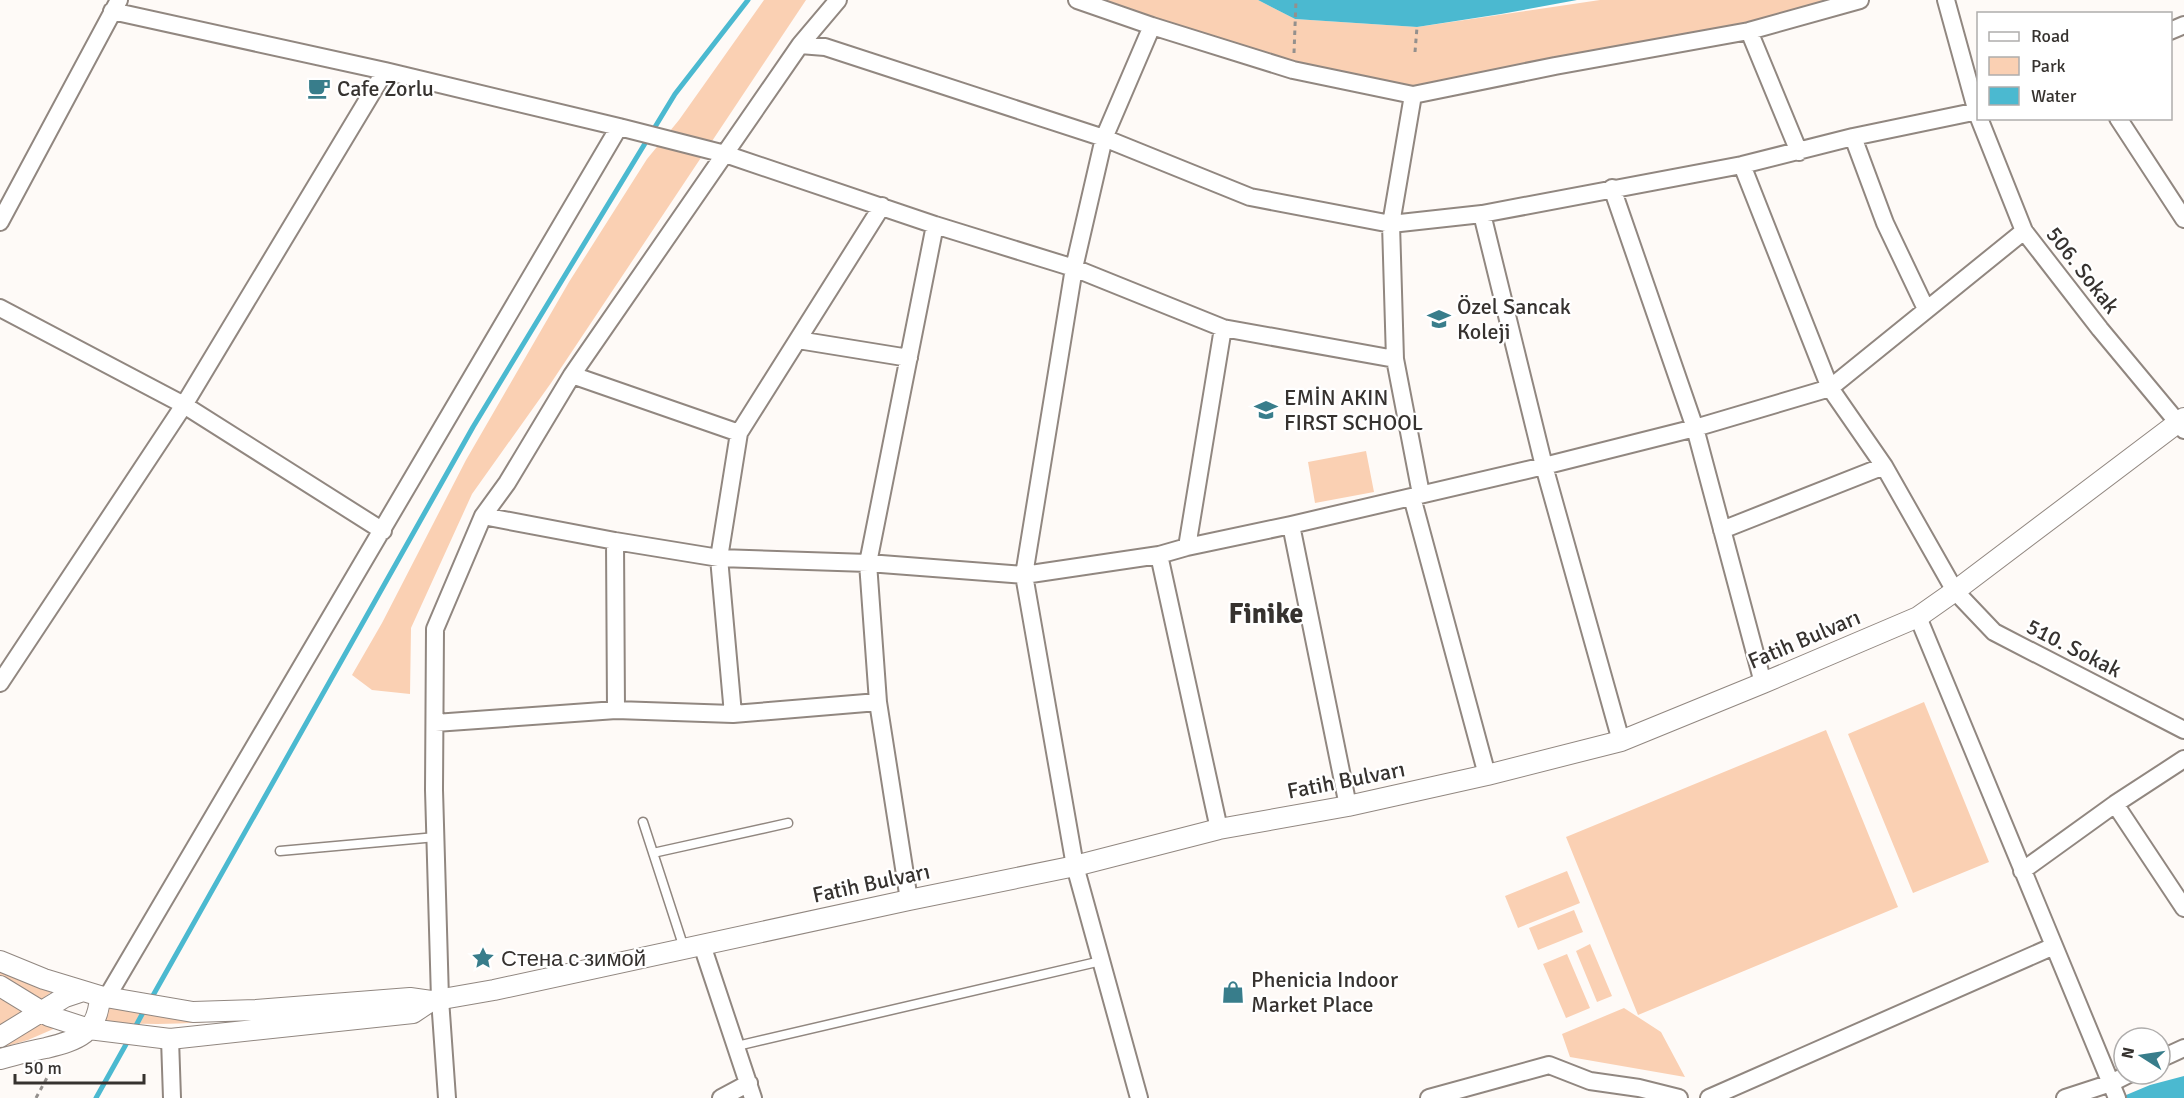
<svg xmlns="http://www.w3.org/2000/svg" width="2184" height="1098" font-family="Signika,sans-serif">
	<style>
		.green { fill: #fad0b3 }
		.water { fill: #4bb9d0 }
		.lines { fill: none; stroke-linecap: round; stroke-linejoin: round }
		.stream { stroke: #4bb9d0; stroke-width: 5 }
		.service-casing { stroke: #918780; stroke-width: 11 }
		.minor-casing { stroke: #918780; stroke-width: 20 }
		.tertiary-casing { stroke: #918780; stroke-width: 22 }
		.path { stroke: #94908d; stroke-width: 3; stroke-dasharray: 4.5 4.5; stroke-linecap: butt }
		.service { stroke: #fff; stroke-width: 8 }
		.minor { stroke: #fff; stroke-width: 16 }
		.tertiary { stroke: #fff; stroke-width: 20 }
		.labels { text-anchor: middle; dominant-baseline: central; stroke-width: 4.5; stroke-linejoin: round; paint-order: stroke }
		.poi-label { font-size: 22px; fill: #36322f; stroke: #fff; text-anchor: start }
		.street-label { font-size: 22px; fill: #36322f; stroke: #fff }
		.district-label { font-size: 28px; font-weight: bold; fill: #36322f; stroke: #fff }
	</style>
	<rect width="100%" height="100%" fill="#fefaf7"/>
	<path class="green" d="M764 0H806L551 383 472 494 411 628 410 694 372 690 352 675 382 623 466 460 569 282 647 159 679 120Z
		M1077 0H1258L1295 19 1417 27 1600 0H1860L1413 95 1293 70Z
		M1366 451 1374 492 1315 503 1308 462Z
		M1924 702 1989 862 1913 893 1848 734Z
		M1826 730 1898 907 1638 1015 1566 837Z
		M1567 871 1580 903 1518 928 1505 896Z
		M1574 910 1583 932 1538 950 1529 928Z
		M1590 944 1612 996 1597 1002 1576 951Z
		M1567 954 1590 1008 1566 1018 1543 964Z
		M0 970 57 988 42 999 3 977 0 975Z
		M0 993 26 1010 0 1026Z
		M108 1005 243 1018C195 1025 149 1025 101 1022Z
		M1624 1008 1661 1032 1685 1077 1570 1057 1562 1034Z
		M42 1018 58 1027 28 1040 0 1048V1045Z"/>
	<path class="water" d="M1258 0H1577L1501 14 1417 27 1295 19Z
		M2184 1076V1098H2119L2150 1085Z"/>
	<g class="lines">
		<path class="stream" d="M151 999 473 427 675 94 748 0
			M133 1031 146 1007
			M96 1098 129 1039"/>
		<g class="service-casing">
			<path id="service" d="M643 822 684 948
				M280 851 436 837
				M653 853 788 823
				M737 1046 1101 961"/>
		</g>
		<g class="minor-casing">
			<path id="minor" d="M1077 0 1152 26
				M1946 0 1978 116
				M1749 31 1799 152
				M2170 31 2184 25
				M800 45 838 0
				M1413 95 1555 66 1749 31 1860 0
				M1979 118 2024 231 2100 329 2184 430
				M2118 118 2184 219
				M619 127 725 154 935 225 1074 268 1223 328 1395 359
				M1853 137 1885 223 1926 309
				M1742 165 1830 388 1884 466 1955 591 1994 632 2184 730
				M1612 188 1695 428 1763 683
				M1482 214 1544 466 1621 741
				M0 222 119 0
				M0 308 184 405 383 531
				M798 340 909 358
				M572 375 739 433
				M1412 497 1487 775
				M483 516 615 541 719 558 868 563 1024 575 1159 555 1187 547 1291 525 1544 466 1695 428 1830 388 2024 231
				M1291 525 1348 806
				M1722 530 1884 466
				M615 541 616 710
				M1187 547 1223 328
				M1159 555 1219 829
				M1918 617 2117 1098
				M0 683 184 405 385 71 112 11
				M733 714 719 558 739 433 882 206
				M435 723 616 710 733 714 878 702
				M2115 804 2184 908
				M2022 871 2115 804 2184 759
				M909 900 878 702 868 563 935 225
				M702 945 753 1098
				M107 997 619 127 385 71
				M170 1039 172 1098
				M2160 1059 2184 1048
				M447 1098 440 999 434 790 435 629 483 516 507 483 572 375 800 45 825 47 1104 138 1250 197 1391 224 1482 214 1742 165 1853 137 1978 111
				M721 1098 749 1083
				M1139 1098 1075 866 1024 575 1074 268 1104 138 1152 26 1293 70 1413 95 1391 224 1395 359 1421 494
				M1429 1098 1549 1065 1590 1081 1639 1088 1679 1098
				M1709 1098 2054 946
				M2065 1098 2111 1083 2129 1074"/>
		</g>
		<g class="tertiary-casing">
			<path id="tertiary" d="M0 961 44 979 100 996 193 1012 256 1010 410 998 431 1001
				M0 986 49 1016 89 1029 170 1039 413 1013 431 1001 494 990 909 900 1075 866 1219 829 1348 806 1487 775 1621 741 1763 683 1918 617 1955 591 2184 418
				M0 1037 65 997 83 991
				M0 1059C15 1055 30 1051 46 1048 78 1040 98 1034 100 996"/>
		</g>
		<path class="path" d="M1415 52 1417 27
			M1294 53 1296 0
			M36 1098 49 1074 52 1065"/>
		<use href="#service" class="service"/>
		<use href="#minor" class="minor"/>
		<use href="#tertiary" class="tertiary"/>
	</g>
	<defs>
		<g id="cafe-bare" transform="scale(1.8)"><path d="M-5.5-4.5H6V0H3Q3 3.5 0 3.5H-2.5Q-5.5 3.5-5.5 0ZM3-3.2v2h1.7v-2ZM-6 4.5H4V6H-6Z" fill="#387d8b" stroke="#fff" stroke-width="2.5" paint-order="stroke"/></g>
		<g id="school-bare" transform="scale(1.8)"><path d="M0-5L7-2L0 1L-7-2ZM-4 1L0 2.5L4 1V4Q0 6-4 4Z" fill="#387d8b" stroke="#fff" stroke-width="2.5" paint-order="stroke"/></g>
		<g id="sight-bare" transform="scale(1.8)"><path d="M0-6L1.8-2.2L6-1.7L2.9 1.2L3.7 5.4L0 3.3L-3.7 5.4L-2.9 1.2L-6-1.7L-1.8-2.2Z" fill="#387d8b" stroke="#fff" stroke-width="2.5" paint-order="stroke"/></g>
		<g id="shop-bare" transform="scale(1.8)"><path d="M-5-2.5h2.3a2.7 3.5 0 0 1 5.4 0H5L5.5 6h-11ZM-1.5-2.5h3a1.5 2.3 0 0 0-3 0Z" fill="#387d8b" stroke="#fff" stroke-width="2.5" paint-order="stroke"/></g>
	</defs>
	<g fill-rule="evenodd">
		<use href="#cafe-bare" x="319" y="88"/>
		<use href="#school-bare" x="1439" y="319"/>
		<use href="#school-bare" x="1266" y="410"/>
		<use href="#sight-bare" x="483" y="958"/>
		<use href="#shop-bare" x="1233" y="992"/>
	</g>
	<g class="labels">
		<g class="poi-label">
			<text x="337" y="88">Cafe Zorlu</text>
			<text x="1457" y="306">Özel Sancak<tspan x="1457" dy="25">Koleji</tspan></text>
			<text x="1284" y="397">EMİN AKIN<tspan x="1284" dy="25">FIRST SCHOOL</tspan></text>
			<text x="501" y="958">Стена с зимой</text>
			<text x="1251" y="979">Phenicia Indoor<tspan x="1251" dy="25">Market Place</tspan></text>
		</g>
		<g class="street-label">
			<text transform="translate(2083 270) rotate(52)">506. Sokak</text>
			<text transform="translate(1804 639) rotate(-23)">Fatih Bulvarı</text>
			<text transform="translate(2074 648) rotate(27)">510. Sokak</text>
			<text transform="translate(1346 780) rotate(-11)">Fatih Bulvarı</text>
			<text transform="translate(871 883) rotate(-12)">Fatih Bulvarı</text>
		</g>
		<g class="district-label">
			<text x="1266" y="614">Finike</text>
		</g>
	</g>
	<rect x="1977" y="12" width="195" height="108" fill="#ffffff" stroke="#afadac" stroke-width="1.5"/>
	<rect x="1989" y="32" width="30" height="9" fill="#ffffff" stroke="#afadac" stroke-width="1.5"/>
	<text x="2031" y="42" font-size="18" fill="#36322f">Road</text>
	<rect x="1989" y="57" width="30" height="18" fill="#fad0b3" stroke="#afadac" stroke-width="1.5"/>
	<text x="2031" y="72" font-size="18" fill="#36322f">Park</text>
	<rect x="1989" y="87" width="30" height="18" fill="#4bb9d0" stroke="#afadac" stroke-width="1.5"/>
	<text x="2031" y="102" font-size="18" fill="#36322f">Water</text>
	<g transform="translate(2142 1056) rotate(282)"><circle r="28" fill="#ffffff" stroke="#afadac" stroke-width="1.5"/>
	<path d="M0-4.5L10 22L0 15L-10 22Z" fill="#387d8b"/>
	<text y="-9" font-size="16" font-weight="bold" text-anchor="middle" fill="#36322f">N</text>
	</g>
	<path d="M15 1074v9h129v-9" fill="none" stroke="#36322f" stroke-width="3"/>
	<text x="24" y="1074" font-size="18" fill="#36322f" stroke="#ffffff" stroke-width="4.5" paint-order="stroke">50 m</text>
</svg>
